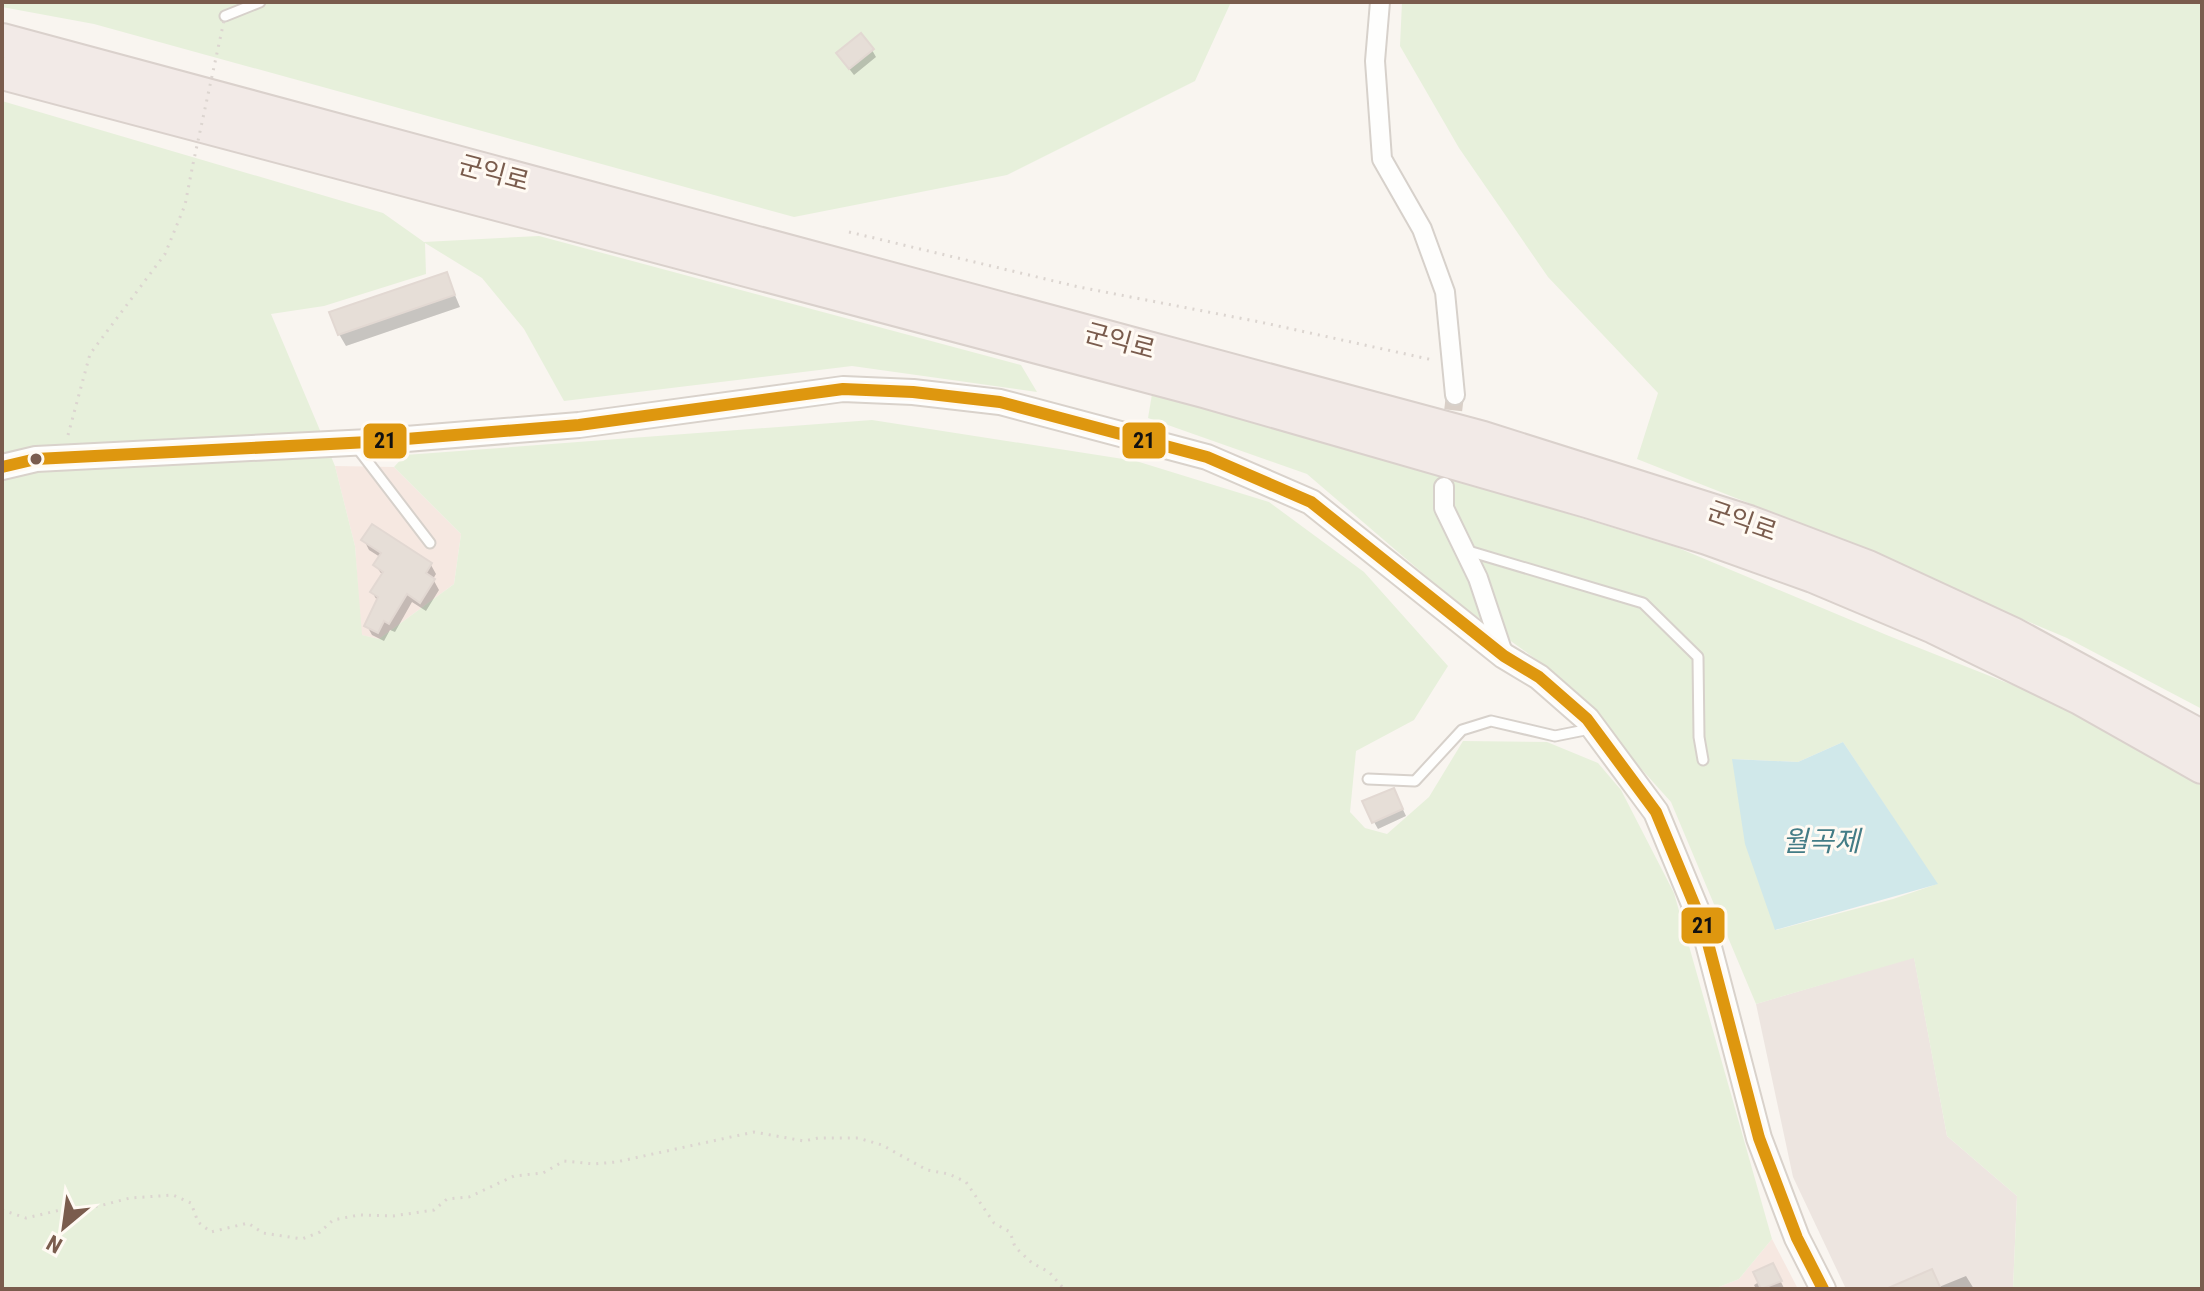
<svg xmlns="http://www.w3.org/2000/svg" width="2204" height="1291" font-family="'Roboto Condensed','Noto Sans KR',sans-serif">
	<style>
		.commercial { fill: #f6e8e1 }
		.industrial { fill: #ede5e0 }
		.green { fill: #e7f0db; fill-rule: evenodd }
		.water { fill: #d0e8ea }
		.shadow { fill: #0003 }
		.building { fill: #e6ded7; stroke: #e2d8d2; stroke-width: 2 }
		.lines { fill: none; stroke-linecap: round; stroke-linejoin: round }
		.street-tunnel { stroke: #d9cfc7; stroke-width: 18; stroke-dasharray: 18 9; stroke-linecap: butt }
		.lane-casing { stroke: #d7d1cb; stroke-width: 13 }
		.street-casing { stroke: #d7d1cb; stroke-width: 22 }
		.secondary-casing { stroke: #d9d2cb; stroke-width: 28 }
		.highway-casing { stroke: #dad1cc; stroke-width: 36 }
		.path { stroke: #dcd5d0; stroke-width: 3; stroke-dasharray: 2 6; stroke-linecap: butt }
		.lane { stroke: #fefefd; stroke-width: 9 }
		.street { stroke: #fefefd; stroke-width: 18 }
		.secondary { stroke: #fefefd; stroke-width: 24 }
		.highway { stroke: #f2eae7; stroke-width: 32 }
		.path-bridge { stroke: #dcd5d0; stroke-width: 3; stroke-dasharray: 2 6; stroke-linecap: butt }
		.bus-1-casing { stroke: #fffaf3; stroke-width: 18 }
		.bus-1 { stroke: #de970f; stroke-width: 12 }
		.bus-dot { fill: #7a5c4d; stroke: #fffaf3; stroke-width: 3 }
		.labels { text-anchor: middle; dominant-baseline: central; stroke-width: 6; stroke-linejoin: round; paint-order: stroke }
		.street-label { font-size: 26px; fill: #7a5c4d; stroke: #fffaf3 }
		.water-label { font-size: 28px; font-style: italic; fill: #437c86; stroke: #fffaf3 }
		.line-badge { stroke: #fffaf3; stroke-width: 3 }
		.pale-badge-label { font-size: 22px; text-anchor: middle; font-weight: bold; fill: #111 }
	</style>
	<rect width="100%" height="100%" fill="#f9f5f0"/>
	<path class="commercial" d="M335 466 394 467 461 534 454 584 379 639 361 635 355 546Z
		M1772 1239 1798 1289H1714L1739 1279Z"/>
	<path class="industrial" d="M1914 957 1947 1136 2017 1196 2013 1289H1846L1793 1177 1756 1004Z"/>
	<path class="green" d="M2 2H1231L1195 81 1007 175 794 217 94 24 2 7Z
		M1402 2H2202V709L2067 638 1751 504 1637 459 1658 393 1548 277 1459 148 1400 46Z
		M2 101 383 213 424 242 539 236 1021 365 1037 392 852 366 564 401 524 329 482 278 425 243 426 274 324 306 271 314 335 466 355 546 362 635 379 639 454 584 461 534 394 467 405 455 872 420 1136 461 1269 502 1364 572 1448 666 1414 720 1356 751 1350 812 1365 828 1387 834 1429 797 1463 741 1547 742 1598 763 1621 790 1674 893 1772 1239 1739 1279 1714 1289H2Z
		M1152 394 1458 480 1676 547 1889 636 2124 729 2202 781V1289H2013L2017 1196 1947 1136 1914 958 1756 1004 1671 802 1555 673 1454 600 1307 474 1148 418ZM1843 742 1937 884 1893 899 1776 930 1733 759 1798 762Z"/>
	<path class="water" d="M1843 742 1938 884 1775 930 1745 844 1732 759 1798 762Z"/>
	<path class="shadow" d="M872 50 876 57 854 75 843 61Z
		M446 274 460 307 346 346 339 334Z
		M364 540 431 565 436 574 433 579 439 590 426 611 412 602 395 632 390 630 384 641 372 635 367 626 378 602 372 592 383 576 375 565 380 557 369 550Z
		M1397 797 1406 816 1378 829 1374 822Z
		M1776 1272 1784 1288 1756 1289 1754 1285Z
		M1966 1276 1974 1289H1891L1939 1287Z"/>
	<path class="building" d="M861 33 874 49 849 69 836 53Z
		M447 272 455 295 338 335 329 312Z
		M372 524 432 563 426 573 435 579 420 603 407 594 389 624 384 621 378 633 364 626 378 597 370 592 383 572 373 565 381 553 361 540Z
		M1394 788 1403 809 1372 823 1362 801Z
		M1773 1263 1782 1281 1761 1289 1753 1272Z
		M1932 1269 1941 1289H1886Z"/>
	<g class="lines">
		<path class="street-tunnel" d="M1450 437 1455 395"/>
		<g class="lane-casing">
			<path id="lane" d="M225 16 260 2
				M355 445 430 543
				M1465 550 1643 603 1698 657 1699 737 1703 760
				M1368 779 1415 781 1462 730 1491 721 1555 736 1590 729"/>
		</g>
		<g class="street-casing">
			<path id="street" d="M1380 2 1375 61 1382 159 1422 229 1445 292 1455 395
				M1444 487V508L1478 578 1504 656"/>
		</g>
		<g class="secondary-casing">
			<path id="secondary" d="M2 467 36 459 369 442 579 425 843 389 913 392 1000 402 1207 457 1311 502 1504 656 1539 677 1587 719 1656 812 1704 928 1759 1138 1797 1238 1823 1289"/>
		</g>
		<g class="highway-casing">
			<path id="highway" d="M2 40 1483 438 1749 522 1868 567 2013 634 2202 737
				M2 73 1204 391 1587 501 1707 538 1813 576 1934 627 2080 698 2202 767"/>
		</g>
		<path class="path" d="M849 232 1079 287 1260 322 1433 360
			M68 435 90 354 165 254 185 205 193 164
			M2 1210 26 1218 69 1208 99 1206 130 1198 173 1195 191 1203 198 1222 211 1232 248 1223 263 1233 302 1239 320 1232 333 1220 359 1215 393 1216 434 1210 447 1199 469 1197 514 1176 543 1173 564 1161 594 1164 616 1162 754 1132 804 1141 818 1138H858L882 1145 927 1170 949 1174 966 1182 994 1223 1010 1232 1015 1247 1032 1263 1049 1272 1064 1289"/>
		<use href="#lane" class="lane"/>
		<use href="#street" class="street"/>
		<use href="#secondary" class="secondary"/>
		<use href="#highway" class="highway"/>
		<path class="path-bridge" d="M193 164 225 16"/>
		<g class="bus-1-casing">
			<path id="bus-1" d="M2 467 36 459 369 442 579 425 843 389 913 392 1000 402 1207 457 1311 502 1504 656 1539 677 1587 719 1656 812 1704 928 1759 1138 1797 1238 1823 1289"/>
		</g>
		<use href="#bus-1" class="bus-1"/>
	</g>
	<circle class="bus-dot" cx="36" cy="459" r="7"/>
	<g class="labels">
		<g class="street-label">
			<text transform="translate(494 173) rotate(15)">군익로</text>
			<text transform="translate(1120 341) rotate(15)">군익로</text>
			<text transform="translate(1742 521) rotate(19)">군익로</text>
		</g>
		<g class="water-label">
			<text x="1821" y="841">월곡제</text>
		</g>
	</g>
	<g class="line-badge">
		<rect x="1121" y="421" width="46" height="39" rx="8" fill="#de970f"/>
		<rect x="362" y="422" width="46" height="38" rx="8" fill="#de970f"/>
		<rect x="1680" y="906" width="46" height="39" rx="8" fill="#de970f"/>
	</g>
	<g class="pale-badge-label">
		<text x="1144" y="448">21</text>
		<text x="385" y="448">21</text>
		<text x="1703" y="933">21</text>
	</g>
	<rect width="2204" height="1291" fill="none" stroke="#7a5c4d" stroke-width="8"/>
	<g transform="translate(64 1227) rotate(209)" stroke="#fffaf3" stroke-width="6" paint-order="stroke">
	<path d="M0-6L14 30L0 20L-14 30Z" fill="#7a5c4d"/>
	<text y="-12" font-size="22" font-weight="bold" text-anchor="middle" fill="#7a5c4d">N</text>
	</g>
</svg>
